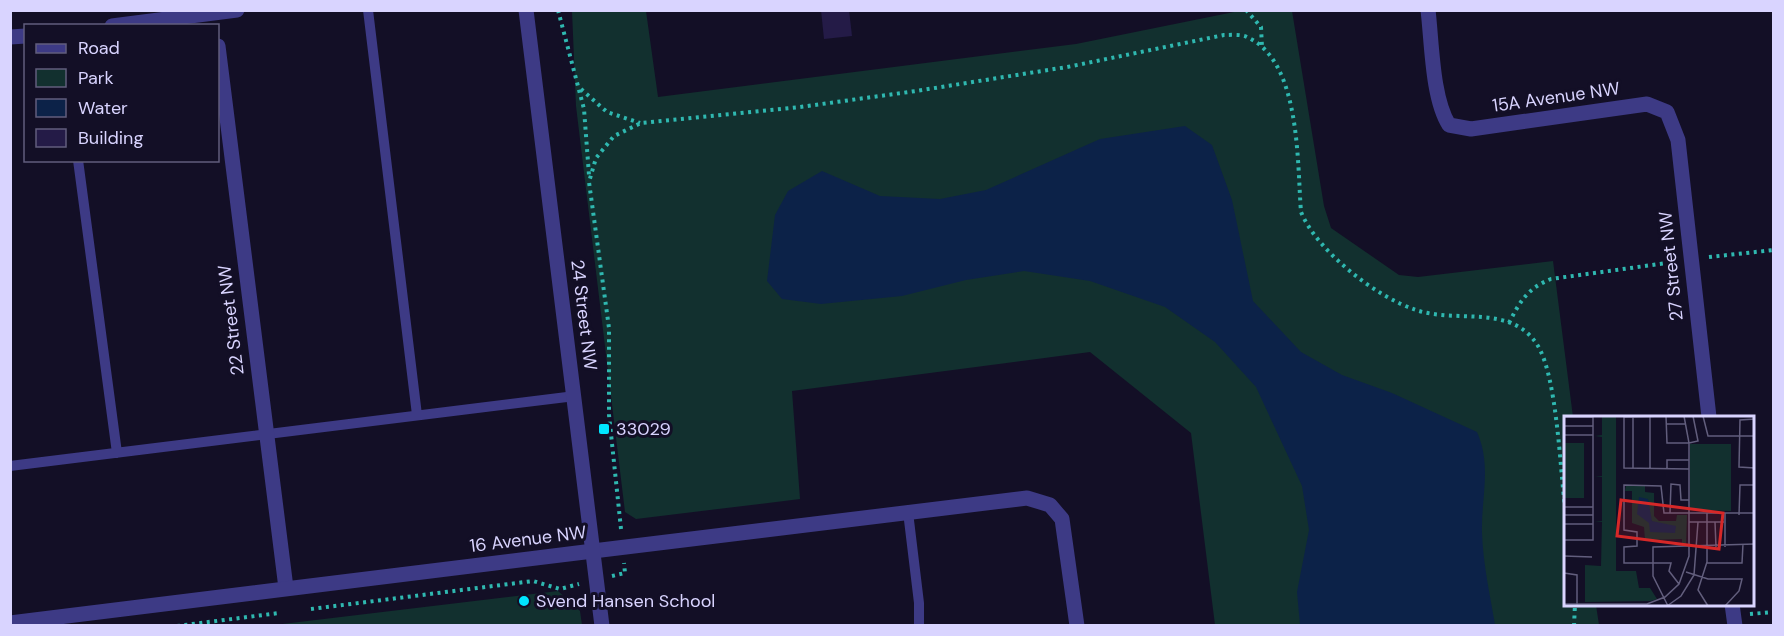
<svg xmlns="http://www.w3.org/2000/svg" width="1784" height="636" font-family="'DM Sans',sans-serif">
	<style>
		.green { fill: #12302f }
		.water { fill: #0c2248 }
		.building { fill: #241b47 }
		.lines { fill: none; stroke-linecap: round; stroke-linejoin: round }
		.path { stroke: #2fb8b0; stroke-width: 4; stroke-dasharray: 3 4.5; stroke-linecap: butt }
		.service { stroke: #3d3a85; stroke-width: 10 }
		.minor { stroke: #3d3a85; stroke-width: 15 }
		.tertiary { stroke: #3d3a85; stroke-width: 15 }
		.poi-dot { fill: #00e5ff; stroke: #130f26; stroke-width: 2 }
		.labels { text-anchor: middle; dominant-baseline: central; stroke-width: 6; stroke-linejoin: round; paint-order: stroke }
		.street-label { font-size: 18px; fill: #d9d4ff; stroke: #130f26 }
		.poi-label { font-size: 18px; fill: #d9d4ff; stroke: #130f26; text-anchor: start }
		.inset-road { fill: none; stroke: #625e7d; stroke-width: 1.5 }
		.view { fill: #d62828; fill-opacity: 0.15; stroke: #d62828; stroke-width: 3 }
		.inset-edge { fill: none; stroke: #d9d4ff; stroke-width: 3 }
	</style>
	<rect width="100%" height="100%" fill="#130f26"/>
	<path class="green" d="M572 11H646L658 97 1076 44 1239 11H1292L1324 206 1331 228 1399 275 1418 277 1553 261 1573 417H1565V604L1596 605 1599 625H1215L1191 433 1090 352 792 391 800 499 636 519 625 512 576 106Z
		M558 591 580 611 582 625H274Z"/>
	<path class="water" d="M1185 126 1212 145 1232 200 1253 301 1301 352 1342 375 1392 393 1477 432C1492 466 1481 497 1482 533 1483 564 1490 595 1495 625H1300L1297 592 1309 530 1302 486 1256 387 1215 342 1165 307 1090 281 1024 271 966 280 902 296 821 304 782 299 767 281 775 215 788 191 822 171 880 196 940 199 986 190 1100 139Z"/>
	<path class="building" d="M821 10H849L852 36 824 39Z"/>
	<g class="lines">
		<path class="path" d="M558 10 584 109 589 175
			M1246 10 1261 27 1262 47
			M581 89 607 112 640 123
			M1709 257 1774 250
			M1509 323C1520 301 1528 288 1551 279L1674 262
			M621 529 609 415V328L589 182 596 158 614 136 641 123 800 107 916 91 1067 67 1224 35C1231 35 1241 34 1247 37 1301 61 1297 162 1301 212 1317 251 1376 297 1416 310 1457 324 1512 303 1538 346 1557 378 1560 468 1565 507
			M612 576 625 573 624 563
			M311 609 533 581 560 589 579 584
			M1750 614 1774 612
			M177 626 279 613
			M1574 626 1575 604"/>
		<path class="service" d="M368 10 417 415
			M78 160 117 453
			M10 466 575 396
			M908 512 919 603V626"/>
		<path class="minor" d="M1428 10C1432 43 1432 98 1449 125L1471 129 1647 104 1667 112 1678 140 1709 417
			M112 26 237 10
			M10 37 26 36
			M218 46 286 588
			M593 551 1027 498 1050 505 1062 519 1077 626
			M1732 604 1735 626"/>
		<path class="tertiary" d="M526 10 602 626
			M10 623 593 551"/>
	</g>
	<g class="poi-dot">
		<rect x="598" y="423" width="12" height="12" rx="3"/>
		<circle cx="524" cy="601" r="6"/>
	</g>
	<g class="labels">
		<g class="street-label">
			<text transform="translate(1556 97) rotate(-8)">15A Avenue NW</text>
			<text transform="translate(1671 266) rotate(-96)">27 Street NW</text>
			<text transform="translate(584 315) rotate(83)">24 Street NW</text>
			<text transform="translate(231 320) rotate(-97)">22 Street NW</text>
			<text transform="translate(528 539) rotate(-7)">16 Avenue NW</text>
		</g>
		<g class="poi-label">
			<text x="616" y="429">33029</text>
			<text x="536" y="601">Svend Hansen School</text>
		</g>
	</g>
	<g transform="translate(1564 416)">
		<rect width="190" height="190" fill="#130f26"/>
		<path d="M38 0H52V155H72L75 172H86L93 183 87 185 21 186V149L37 150 38 106 31 105H38V61H31L38 60V21L31 20 38 19ZM0 27H20V82H0ZM126 28H167V95L126 94ZM62 70H81V76L90 77V100L95 105H112L113 99H123L122 129H118V123L81 124 80 111 68 107V75H61Z" fill="#12302f"/>
		<path d="M75 81 84 83 88 105 112 110 111 117 86 116 85 107 73 98Z" fill="#0c2248"/>
		<path class="inset-road" d="M102 0 60 1V52L125 53M102 0 103 27H125L134 25 129 0M139 0 144 20H191M0 1H29M86 1V53M191 3 176 4 175 51 191 52M102 8H122M0 10H29M0 19H29M69 52V1M103 53V44H125M0 91H29M106 97 107 68 116 69 117 84H125M143 97V146L134 174 144 190M0 99H29M175 99 176 69H191M125 106H160M151 106 152 131M0 108H29M0 124H29V0M161 131V97M0 140 28 141M142 147H178L179 128M122 156 144 163H178L175 175 161 190M0 157 13 159V190M115 168 105 155 107 147H60V131L73 130V116L60 114V69L97 70 100 97H191M0 188H83L101 181 115 168 125 140V27L120 0M103 190 117 180 130 159 134 106M104 190 89 160V131L191 128"/>
		<path class="view" d="M57 84 159 97 155 133 53 120Z"/>
		<rect width="190" height="190" class="inset-edge"/>
	</g>
	<rect width="1784" height="636" fill="none" stroke="#d9d4ff" stroke-width="24"/>
	<rect x="24" y="24" width="195" height="138" fill="#130f26" stroke="#625e7d" stroke-width="1.5"/>
	<rect x="36" y="44" width="30" height="9" fill="#3d3a85" stroke="#625e7d" stroke-width="1.5"/>
	<text x="78" y="54" font-size="18" fill="#d9d4ff">Road</text>
	<rect x="36" y="69" width="30" height="18" fill="#12302f" stroke="#625e7d" stroke-width="1.5"/>
	<text x="78" y="84" font-size="18" fill="#d9d4ff">Park</text>
	<rect x="36" y="99" width="30" height="18" fill="#0c2248" stroke="#625e7d" stroke-width="1.5"/>
	<text x="78" y="114" font-size="18" fill="#d9d4ff">Water</text>
	<rect x="36" y="129" width="30" height="18" fill="#241b47" stroke="#625e7d" stroke-width="1.5"/>
	<text x="78" y="144" font-size="18" fill="#d9d4ff">Building</text>
</svg>
